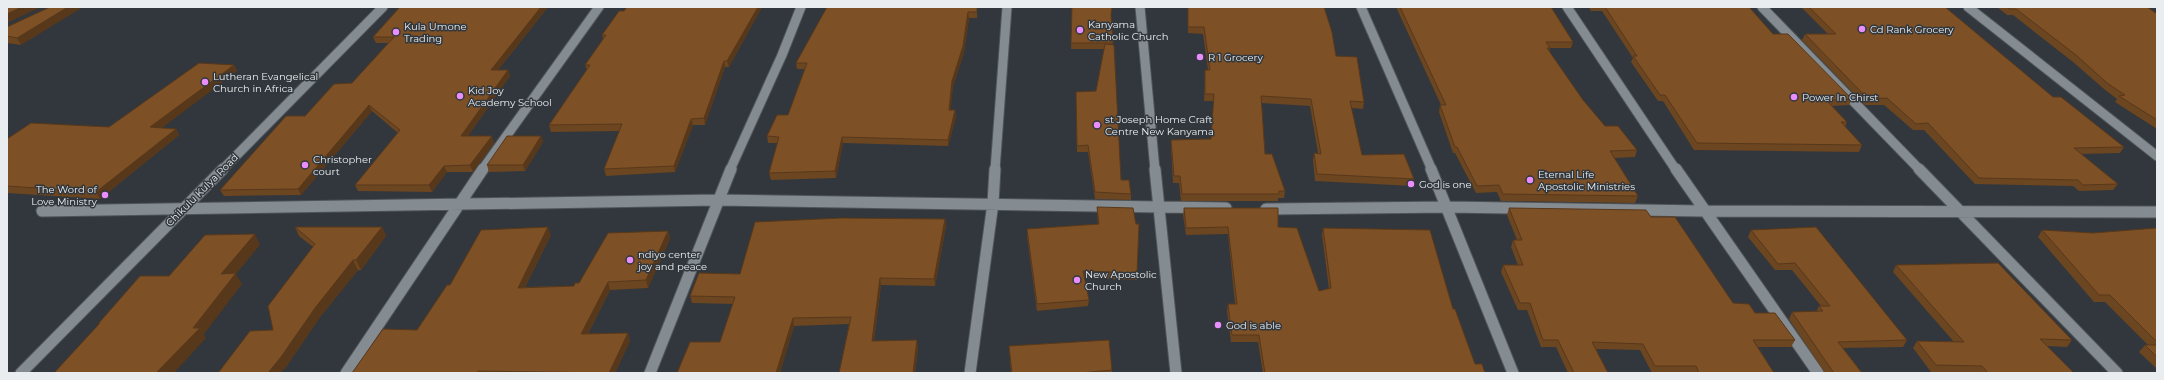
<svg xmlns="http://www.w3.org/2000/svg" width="2164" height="380" font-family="Montserrat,sans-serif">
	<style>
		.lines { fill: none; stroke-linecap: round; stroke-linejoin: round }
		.street-far1-casing { stroke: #4f5458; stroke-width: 11 }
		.street-casing { stroke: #4f5458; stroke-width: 13 }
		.street-far1 { stroke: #848b91; stroke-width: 9 }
		.street { stroke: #848b91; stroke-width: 11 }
		.wall { fill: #6c4521 }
		.shaded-wall { fill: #58381b }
		.building { fill: #7d5026; stroke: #58381b }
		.poi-dot { fill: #ea8dfd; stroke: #31373c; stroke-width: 1.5 }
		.labels { text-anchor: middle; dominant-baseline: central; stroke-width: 3; stroke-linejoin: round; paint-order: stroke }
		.poi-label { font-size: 10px; fill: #e9edf0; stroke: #31373c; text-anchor: start }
		.street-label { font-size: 10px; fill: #e9edf0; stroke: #31373c }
	</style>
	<rect width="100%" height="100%" fill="#31373c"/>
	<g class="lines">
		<g class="street-far1-casing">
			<path id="street-far1" d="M1140 7 1155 170
				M1361 7 1432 170
				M1567 7 1676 170
				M1762 7 1920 170
				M1968 7 2157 156
				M222 170 383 7
				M482 170 599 7
				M730 170 782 55 801 7
				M995 170 1007 7"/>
		</g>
		<g class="street-casing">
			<path id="street" d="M1155 169 1176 373
				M1431 169 1513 373
				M1676 169 1818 373
				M1919 169 2117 373
				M1266 209 1448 207 1704 211 2157 212
				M42 211 717 200 1226 208
				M21 373 223 169
				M346 373 483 169
				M650 373 731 169
				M970 373 993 203 995 169"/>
		</g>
		<use href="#street-far1" class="street-far1"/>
		<use href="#street" class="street"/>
	</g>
	<path class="wall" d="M50 7 21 45 7 43V27Z
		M400 7H548L498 70H508L510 76 468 136 494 143 473 172H447L432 192 358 191 355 185 398 133 372 111 301 195 224 196 220 190 305 116 352 83 389 43H376L373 37Z
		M627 7H762L729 67H725L705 125H693L675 172 606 176 604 169 620 131 551 132 549 125 587 70 585 65 603 39 602 35 624 11Z
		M827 7H977V18H969L964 52 953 87 950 110H955L956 117 948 146 843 143 836 178 771 180 769 173 778 143H768L767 136 788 115 805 69H797L796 63Z
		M1072 7 1111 17 1121 180 1131 194V200L1095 199 1088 152H1077L1076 92 1096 91 1104 49H1071Z
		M1188 7H1324L1336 56 1364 102 1363 109 1351 108 1362 155 1414 179 1413 186 1315 181 1313 160 1314 153H1318L1310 106 1262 103 1265 154 1285 191 1284 198H1278V201H1181L1179 183H1173L1171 147V140L1211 139 1214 101H1204L1205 70H1208L1203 34 1188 33Z
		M1396 7H1551L1573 42 1571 48H1550L1549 52 1583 100 1605 126 1637 150 1635 157 1614 158 1638 196 1635 203 1501 201 1497 192 1476 193 1455 153H1453L1439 112 1440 105H1441Z
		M1589 7H1749L1773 34 1852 99 1849 105 1832 106 1847 122 1845 127 1862 145 1859 152 1694 150 1663 101H1658L1631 62 1633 58 1602 11H1591Z
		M1801 7H1945L2053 97 2124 147 2120 153 2081 154 2118 184 2113 190 2079 191 2073 186 1975 184 1924 130H1913L1884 105H1865L1802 40 1805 34H1828Z
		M1997 7H2147L2157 14V129L2115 102 2117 99 2104 89 2073 62 2013 15H2007Z
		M234 65 237 71 161 128 176 129 179 135 100 199 7 193V139L109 127Z
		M541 136 543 142 525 171 489 172 487 165Z
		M1097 207 1136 224H1139L1137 280 1084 278 1089 300 1088 306 1037 311 1027 236V229L1098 224 1097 213Z
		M1184 208 1278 227 1319 291 1329 289 1322 235 1323 228 1453 309 1475 364 1485 373H1263L1258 342H1231L1227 311 1228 304H1235L1228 234 1186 235 1183 215Z
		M1509 208 1651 217 1733 303 1755 313 1795 340 1791 347H1758L1774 373H1652L1640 350 1596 349 1608 373H1568L1556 347H1541L1527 310H1518L1501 272 1503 265H1518L1511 247 1513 240H1517L1507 215Z
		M945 219 946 226 935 286 881 285 874 341 918 347 915 373H839L849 324 794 326 780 373H677L720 342 733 304 692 303 690 296 740 274Z
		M295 227H382L386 236 361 270H358L320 317 286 367 273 330 313 247 299 236Z
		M2157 228V369L2139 352 2145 345H2148L2105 302H2094L2038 237 2042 230 2093 233Z
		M1751 230 1907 340 1903 347 1843 348 1862 373H1825L1789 319 1792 312H1816L1819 306H1821L1792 270H1775L1748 237Z
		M668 231 670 239 648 288 610 290 588 334 628 333 630 341 615 373H352L417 330 450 285 551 235 525 287 574 286Z
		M1896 265 2072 340 2067 347 2047 346 2074 373 1931 372 1913 348 1917 341 1954 342 1893 272Z
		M1009 346 1112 370V373H1011Z"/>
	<path class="shaded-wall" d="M22 7H41L7 23V14Z
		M68 7H83L21 45 17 38Z
		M541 7H548L493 76 491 70Z
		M758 7H762L729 67 727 61Z
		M968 12 969 18 964 52 953 87 950 117 949 110 952 81Z
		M724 61 725 67 705 125 704 118Z
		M234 65 237 71 154 134 150 127Z
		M508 70 510 76 463 143 461 136Z
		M369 105 372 111 301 195 298 189Z
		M955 110 956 117 948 146V140Z
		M691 119 693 125 675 172 674 166Z
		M176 129 179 135 100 199 96 192Z
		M492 136 494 143 473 172 470 165Z
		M541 136 543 142 525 171 523 165Z
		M842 137 843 143 836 178 835 171Z
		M444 166 447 172 432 192 429 185Z
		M945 219 946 226 935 286 934 279Z
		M382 227 386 236 361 270 356 260Z
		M548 227 551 235 521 295 518 288Z
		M668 231 670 239 648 288 646 280Z
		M255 234 260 245 236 274 242 284 204 334 206 338 174 373H156L193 328 221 274Z
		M353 260 358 270 320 317 286 367 281 373H268L315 308Z
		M880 278 881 285 873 348 872 341Z
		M608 282 610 290 584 342 581 334Z
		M793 318 794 326 780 373H776Z
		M628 333 630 341 615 373H609Z
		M917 340 918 347 915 373H913Z"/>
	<path class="building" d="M7 7H22L7 14Z
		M50 7H68L17 38 7 36V27Z
		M400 7H541L491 70H508L461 136H492L470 165 444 166 429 185H355L400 130 369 105 298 189 220 190 286 116H305L334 84 352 83 394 37H373Z
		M627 7H758L727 61H724L704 118 691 119 674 166 604 169 622 124 549 125 590 65H585L606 35H602L619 11H624Z
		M827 7H977V12H968L963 46 952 81 949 110H955L948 140 842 137 835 171 769 173 779 137 767 136 777 115H788L807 63H796Z
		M1072 7H1112L1111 15 1113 43H1071Z
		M1188 7H1324L1332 32 1336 56 1357 57 1364 102 1350 101 1362 155 1404 154 1414 179 1317 174 1314 153 1321 154 1311 99 1261 96 1265 154H1272L1285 191H1279V194H1182L1180 176H1174L1171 140 1211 139 1214 94H1205V70H1210L1204 27H1188Z
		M1400 7H1551L1573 42H1546L1550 48H1547L1583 100 1605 126H1618L1637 150 1610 151 1638 196 1503 194 1499 185 1477 186 1457 147H1455L1440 105H1446Z
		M1605 7H1749L1773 34H1788L1852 99 1826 100 1847 122H1841L1862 145 1697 143 1665 95H1660L1633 56H1637Z
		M1809 7H1945L2053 97H2061L2124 147 2074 148 2118 184 2083 185 2078 180 1979 178 1928 123 1916 124 1887 98 1868 99 1805 34H1836Z
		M2007 7H2147L2157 14V120L2119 96 2125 95 2107 83 2076 55 2016 9H2010Z
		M1105 44 1114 45 1121 180H1129L1131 194 1095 192 1088 145 1077 146 1076 92 1096 91Z
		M199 63 234 65 150 127 176 129 96 192 7 186V139L31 123 109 127Z
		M507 136H541L523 165H487Z
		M1097 207 1133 208 1136 224H1139L1137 273 1083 271 1089 300 1037 304 1027 229 1099 224Z
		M1184 208H1278V227L1297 228 1319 291 1331 288 1323 228 1430 230 1453 309H1455L1475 364H1482L1485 373H1265L1259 335H1232L1228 304H1237L1228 227 1186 228Z
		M1509 208 1646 210 1651 217H1675L1733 303 1749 304 1755 313H1775L1795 340H1753L1774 373H1699L1696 366H1655L1643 344 1592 342 1608 373H1574L1558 340H1543L1530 303H1520L1503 265H1523L1513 240H1522Z
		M841 218 945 219 934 279 880 278 872 341 917 340 913 373H839L851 317 793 318 776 373H677L690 342H720L735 297 690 296 699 273 740 274 755 222Z
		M295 227H382L356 260H353L315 308 281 357 268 373H218L250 331 273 330 268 306 315 244Z
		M548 227 518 288 574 286 575 283H579L608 233 668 231 646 280 608 282 581 334 628 333 609 373 478 371 477 373H352L383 329 417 330 447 285H450L481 230Z
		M1816 227 1907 340 1838 342 1862 373H1834L1829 366 1792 312 1823 311 1819 306H1830L1795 263 1778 264 1751 230Z
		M2157 228V342L2110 295H2099L2042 230 2093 233Z
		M255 234 221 274 236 273 193 328H200L156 373H54L100 323 98 324 140 276H169L205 235Z
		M1998 263 2072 340 2040 339 2074 373H1988L1982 366 1936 365 1917 341 1964 342 1896 265Z
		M1109 340 1112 370 1080 373H1012L1009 346Z
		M2145 345H2157V357Z"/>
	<g class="poi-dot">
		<circle cx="1862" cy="29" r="4"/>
		<circle cx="1080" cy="30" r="4"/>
		<circle cx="396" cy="32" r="4"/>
		<circle cx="1200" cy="57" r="4"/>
		<circle cx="205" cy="82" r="4"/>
		<circle cx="460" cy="96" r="4"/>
		<circle cx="1794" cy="97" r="4"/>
		<circle cx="1097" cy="125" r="4"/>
		<circle cx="305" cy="165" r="4"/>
		<circle cx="1530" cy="180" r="4"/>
		<circle cx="1411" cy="184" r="4"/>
		<circle cx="105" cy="195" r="4"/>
		<circle cx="630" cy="260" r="4"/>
		<circle cx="1077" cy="280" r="4"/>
		<circle cx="1218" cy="325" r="4"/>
	</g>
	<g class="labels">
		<g class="poi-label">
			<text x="1088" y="24">Kanyama<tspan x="1088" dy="12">Catholic Church</tspan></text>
			<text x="404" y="26">Kula Umone<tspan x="404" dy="12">Trading</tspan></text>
			<text x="1870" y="29">Cd Rank Grocery</text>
			<text x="1208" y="57">R 1 Grocery</text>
			<text x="213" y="76">Lutheran Evangelical<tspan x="213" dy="12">Church in Africa</tspan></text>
			<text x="468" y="90">Kid Joy<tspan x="468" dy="12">Academy School</tspan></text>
			<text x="1802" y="97">Power In Chirst</text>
			<text x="1105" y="119">st Joseph Home Craft<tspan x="1105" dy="12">Centre New Kanyama</tspan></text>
			<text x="313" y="159">Christopher<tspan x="313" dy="12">court</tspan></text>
			<text x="1538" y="174">Eternal Life<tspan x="1538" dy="12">Apostolic Ministries</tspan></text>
			<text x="1419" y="184">God is one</text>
			<text x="97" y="189" text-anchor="end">The Word of<tspan x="97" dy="12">Love Ministry</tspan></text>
			<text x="638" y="254">ndiyo center<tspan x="638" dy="12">joy and peace</tspan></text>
			<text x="1085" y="274">New Apostolic<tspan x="1085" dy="12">Church</tspan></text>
			<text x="1226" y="325">God is able</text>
		</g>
		<g class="street-label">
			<text transform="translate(202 190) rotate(-45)">Chikulu Kulya Road</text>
		</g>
	</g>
	<rect width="2164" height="380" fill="none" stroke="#e9edf0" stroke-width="16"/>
</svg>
